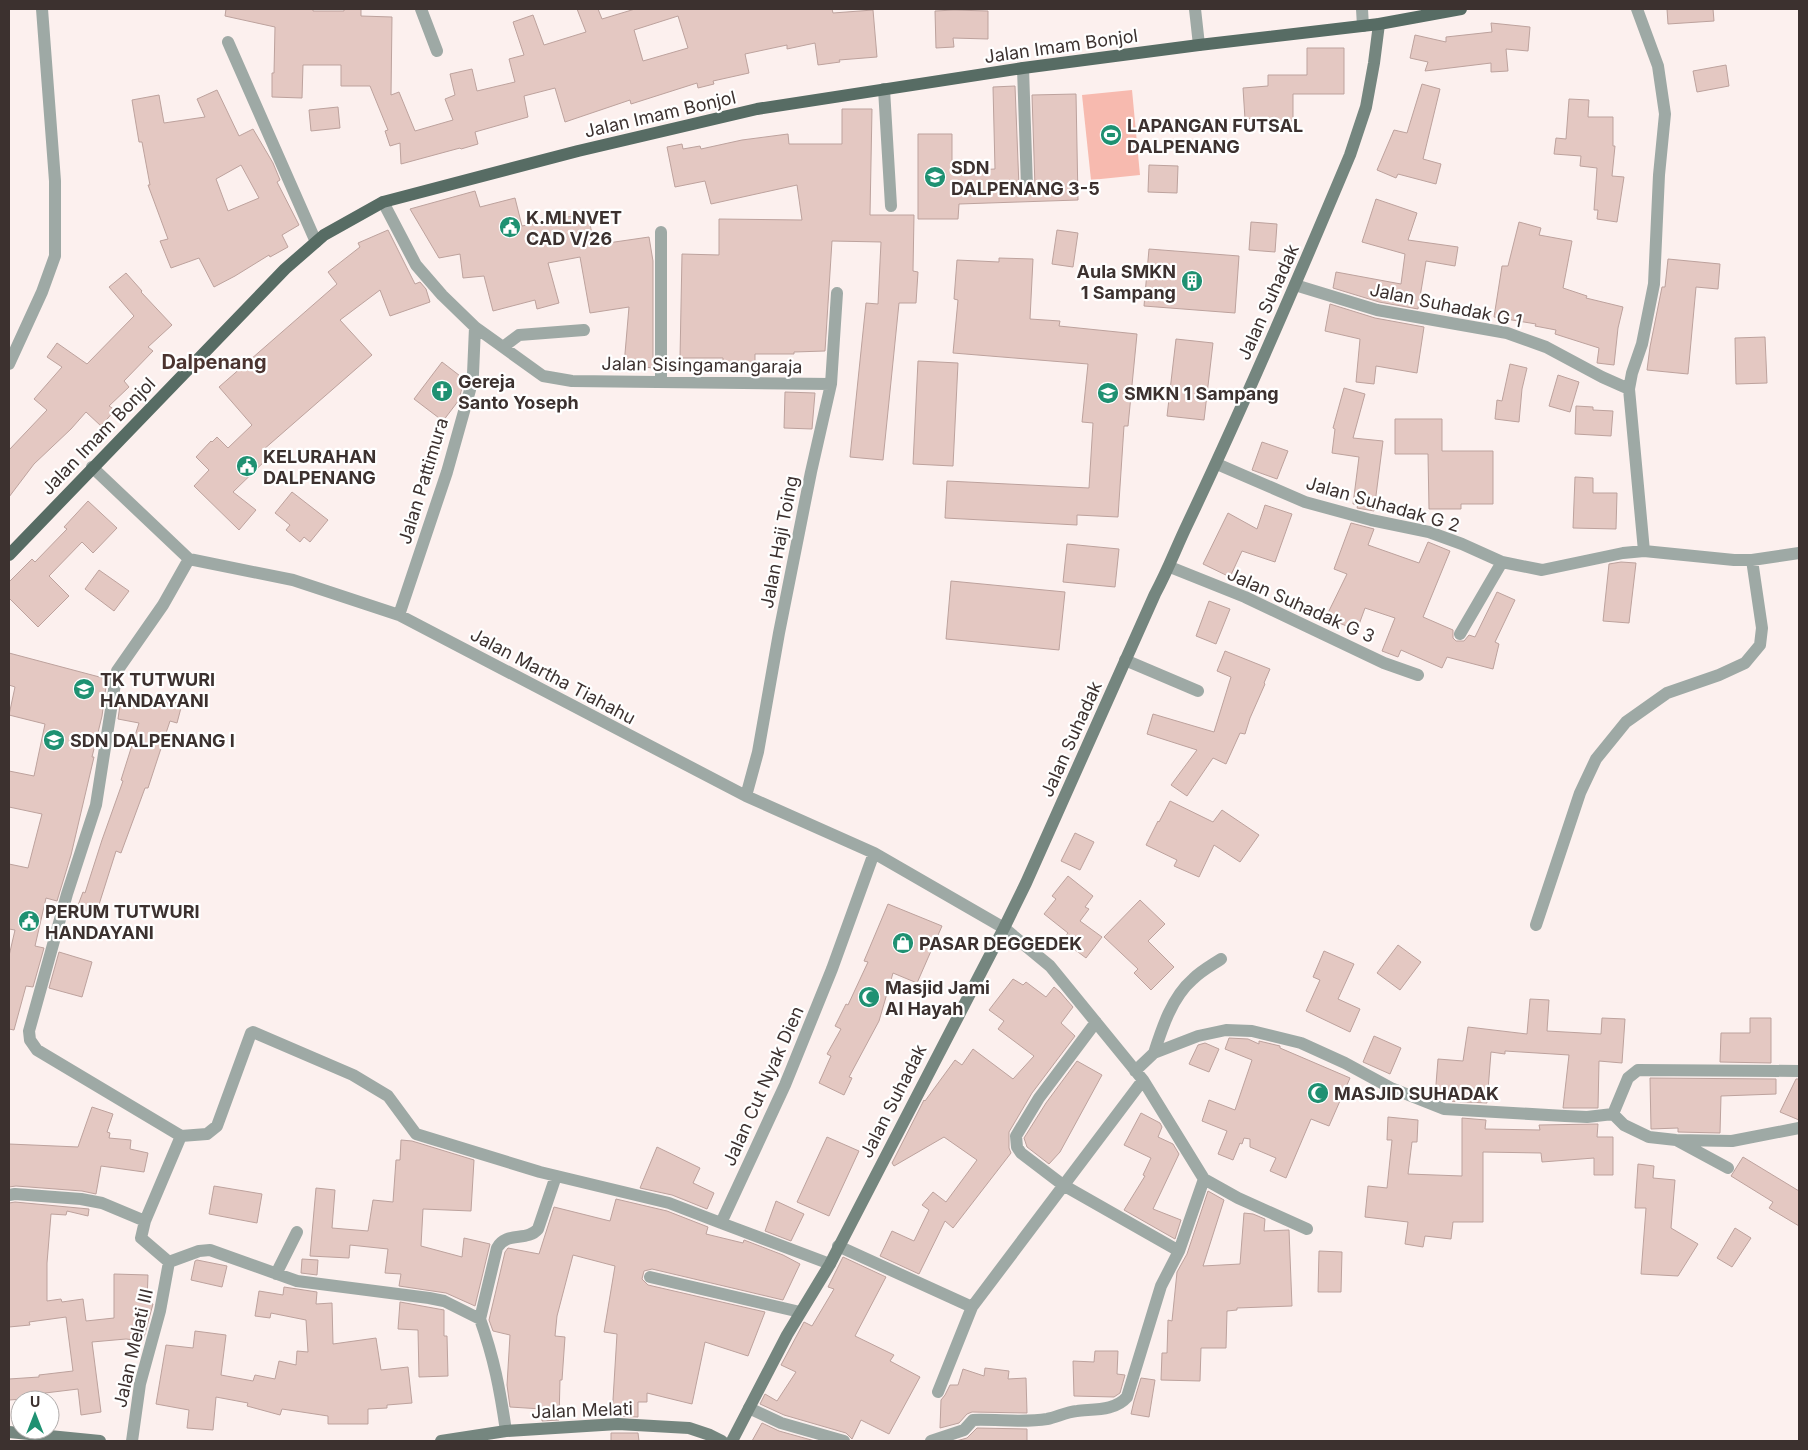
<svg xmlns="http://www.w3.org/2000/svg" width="1808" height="1450" font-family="Inter,sans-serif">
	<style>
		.green { fill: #f7baaf }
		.building { fill: #e4c8c2; stroke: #bda29d; fill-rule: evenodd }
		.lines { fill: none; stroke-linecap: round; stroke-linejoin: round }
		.street { stroke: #9ea9a5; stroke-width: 12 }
		.secondary { stroke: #75867f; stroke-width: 12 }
		.primary { stroke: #576c64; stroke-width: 12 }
		.labels { text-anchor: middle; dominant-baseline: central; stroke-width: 4.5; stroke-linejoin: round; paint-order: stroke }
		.street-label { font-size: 18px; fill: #3c312f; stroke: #fff }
		.poi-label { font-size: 18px; font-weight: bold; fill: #3c312f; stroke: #fff; text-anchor: start }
		.quarter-label { font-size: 20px; font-weight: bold; fill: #4b3430; stroke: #fff }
	</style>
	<rect width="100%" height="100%" fill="#fcf0ee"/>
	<path class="green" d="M1132 90 1140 175 1091 180 1082 95Z"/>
	<path class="building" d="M226 9H313V11H344V9H361V16L392 17 391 95 399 92 415 131 453 120 445 99 455 95 450 74 472 69 477 91 515 82 509 59 524 55 513 22 533 15 544 45 586 32 577 9H598L602 19 635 9H832L833 13 873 10 877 57 839 60 840 62 818 65 815 43 787 49V45L745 54 749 73 713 81 714 84 698 88 697 83 631 104 630 100 565 122 555 88 524 96 528 117 475 132 478 144 461 149 460 148 401 164 400 143 390 146 385 131 388 130 370 86H341V65H303L302 98 272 97V73H274L275 27 225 16ZM678 16 688 48 643 61 634 30Z
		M1667 9H1713L1714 21 1668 24Z
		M954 10 988 11V39L953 38 954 47 936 48 935 11Z
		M1491 23 1530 27 1528 51 1506 49 1508 71 1491 72V63L1425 71 1428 62 1410 58 1415 35 1446 42V37L1492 32Z
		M1307 48H1344V94H1293V121H1268V118L1245 119 1243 88 1268 86V75H1307Z
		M1726 65 1729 86 1697 92 1693 71Z
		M1422 84 1440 89 1423 159 1441 164 1436 184 1398 174 1396 178 1377 170 1394 130 1407 133Z
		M1015 86 1019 187 1020 192 1027 195 1032 194 1035 187 1032 95 1076 94 1078 200 959 204 958 219H918V134H952V171L995 169 993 87Z
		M217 90 239 136 253 129 273 163 280 180 277 182 299 225 282 235 288 247 270 257 269 255 235 276 214 287 199 258 171 268 160 241 168 239 148 185H150L142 142H139L132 100 159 95 164 123 205 117 197 99ZM241 165 259 198 228 211 216 179Z
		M1569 99 1589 100 1588 117H1613V146H1615L1612 176 1624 177 1617 222 1597 219 1598 210H1594L1597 168 1580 166 1581 156 1554 154 1556 138 1566 139Z
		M338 107 340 128 311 131 309 110Z
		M842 109H872L870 215H914L913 271 918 272 916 303H899L883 460 850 457 866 303 878 304 881 242 832 241 825 351 794 352V354H755V372H723V358H680L682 254 719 255V219L802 220 797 185 711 204 705 181 675 187 667 147 682 144 683 149 700 146 701 149 742 140 788 134 789 144H842Z
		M1149 165 1178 166 1177 193 1148 192Z
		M475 191 480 207 515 198 522 226 588 213 594 245 649 237 653 261V368L624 365 629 307 590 313 580 257 548 263 559 303 537 309 535 300 493 311 484 276 463 278 460 254 439 258 410 209Z
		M1376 199 1417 213 1408 240 1458 247 1455 266 1426 261 1418 309 1379 302 1333 288 1336 272 1401 284 1405 254 1362 242Z
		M1251 222 1277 224 1275 252 1249 250Z
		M1519 222 1541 228 1539 235 1572 241 1563 288 1587 296 1586 298 1623 307 1618 328 1614 365 1597 363 1599 348 1555 334 1556 330 1535 326 1536 324 1494 317 1502 266H1508Z
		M388 230 415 284 420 282 426 289 430 302 390 316 380 290 340 320 372 355 263 450 270 456 233 492 256 510 239 530 194 486 209 470 196 457 211 441 212 442 217 437 228 448 252 425 219 387 337 284 328 272 360 247 358 243Z
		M1057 230 1078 233 1073 267 1052 264Z
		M1149 249 1239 256 1235 313 1144 306Z
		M999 258 1033 259 1030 319 1060 321 1059 326 1137 334 1128 426H1124L1118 517 1077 515V525L945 518 947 481 1089 488 1093 423 1082 422 1088 364 953 353 958 300 954 299 957 260 999 262Z
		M1668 259 1720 264 1718 289 1696 287 1688 374 1647 370 1650 347 1662 287H1665Z
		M126 273 142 291 141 292 172 325 148 347 153 351 124 381 129 387 109 406 115 410 101 426 86 412 71 429 34 464 9 497V450L47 410 34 399 62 367 47 357 57 343 87 364 134 316 109 287Z
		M1330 304 1375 318 1424 327 1417 373 1376 366 1374 384 1356 382 1360 339 1325 331Z
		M1765 337 1767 383 1736 384 1735 338Z
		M1176 339 1213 343 1204 420 1167 416Z
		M918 361 958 363 953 466 913 464Z
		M442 362 464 379 459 400 443 421 414 399Z
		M1510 364 1527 368 1522 389 1519 422 1495 419 1497 400 1502 401Z
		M1558 375 1579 382 1570 412 1549 406Z
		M1344 388 1365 394 1353 438 1383 441 1374 511 1357 508 1358 504H1353L1359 457 1332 453 1335 429 1333 428Z
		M785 392 815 393 812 429 784 428Z
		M1576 406 1593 407V410L1613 411 1611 436 1575 434Z
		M1395 419H1442V451H1493V504H1461V509H1429L1428 454H1395Z
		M1262 442 1288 451 1277 479 1252 470Z
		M1575 477 1593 478V493H1617L1616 529 1573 528Z
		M292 492 328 520 310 542 304 537 300 542 286 530 290 525 275 513Z
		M88 501 117 528 93 553 82 542 49 576 69 596 38 627 9 598V582L32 559 35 562 67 529 64 527Z
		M1265 505 1292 514 1275 562 1242 551 1230 577 1203 564 1228 513 1257 529Z
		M1351 523 1374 529 1368 545 1419 563 1428 542 1450 551 1423 617 1453 630V638L1456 641H1464L1469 635 1475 637 1497 592 1515 600 1495 642 1499 644 1493 669 1447 657 1442 668 1401 650 1398 657 1382 651 1395 618 1365 608 1357 630 1339 623 1327 615 1347 574 1334 569Z
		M1067 544 1119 549 1115 587 1063 582Z
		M1621 562 1636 563 1629 623 1603 621 1609 564Z
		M99 570 129 591 114 611 85 589Z
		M951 581 1065 592 1059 650 946 639Z
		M1209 601 1230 609 1216 644 1196 636Z
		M1225 651 1270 669 1264 683 1265 684 1250 718 1245 734 1240 733 1226 764 1213 758 1187 796 1171 785 1197 750 1147 734 1153 714 1214 732 1231 677 1217 671Z
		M9 653 107 679 102 716 92 757H94L71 855 57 901 46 898 35 946 44 948 33 987 26 986 14 1030 9 1029V956L15 930 9 929V864L28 868 42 814 9 807V771L34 776 45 724 9 715 15 687 9 685Z
		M156 697 182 704 177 723 170 721 148 788H145L121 853 116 851 96 914 77 908 83 892 85 893 102 840 123 781 121 780 139 723 118 719 121 698 154 704Z
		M1170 801 1213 822 1222 810 1259 835 1240 862 1214 845 1199 877 1174 866 1177 860 1146 845 1158 821 1159 822Z
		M1075 833 1094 842 1080 870 1061 861Z
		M1068 876 1093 896 1085 907 1089 909 1080 921 1102 937 1086 958 1062 940 1068 933 1044 914 1056 899 1052 896Z
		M1140 900 1165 924 1148 941 1174 967 1151 990 1134 973 1138 969 1104 937Z
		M888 904 942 926 917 983 893 973 879 1021 849 1077 852 1078 844 1095 819 1083 831 1056 827 1054 841 1029 835 1026 846 1004 848 1005 868 962 864 961Z
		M1398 945 1421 962 1400 990 1377 973Z
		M1324 951 1354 964 1338 999 1360 1009 1350 1032 1306 1011 1320 980 1313 977Z
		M59 952 92 962 82 997 49 988Z
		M1013 979 1023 985 1026 982 1046 997 1054 987 1060 992 1073 1007 1061 1023 1075 1036 1032 1093 1009 1132V1148L1011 1153 953 1228 945 1221 919 1274 880 1256 892 1231 914 1241 929 1210 922 1205 933 1192 946 1202 977 1160 944 1137 894 1166 892 1163 924 1100 925 1101 955 1060 962 1065 973 1049 1013 1079 1034 1056 998 1029 1004 1021 989 1010Z
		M1530 999 1549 1000 1547 1031 1601 1034 1602 1018 1625 1019 1622 1063 1599 1061 1598 1108H1563L1569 1055 1505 1051V1054L1491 1052 1487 1103 1446 1101 1435 1097 1438 1059 1463 1061 1468 1027 1527 1034Z
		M1750 1018H1771V1063L1720 1062 1721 1033H1750Z
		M1374 1036 1401 1048 1390 1074 1363 1062Z
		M1229 1038 1248 1039 1259 1044V1041L1280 1046V1048L1350 1078 1329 1126 1311 1119 1286 1178 1270 1171 1276 1158 1250 1147V1139L1244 1138 1242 1144 1240 1143 1233 1160 1218 1154 1227 1131 1202 1121 1209 1100 1235 1110 1252 1060 1225 1049Z
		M1205 1043 1219 1049 1209 1072 1189 1064 1198 1045Z
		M1077 1061 1102 1075 1060 1152 1049 1164 1027 1147 1024 1138 1046 1103Z
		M1650 1078 1776 1079V1094L1721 1096 1720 1133 1678 1132V1128L1651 1129Z
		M1796 1079H1799V1120L1780 1112Z
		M92 1107 113 1114 107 1132 110 1133 109 1138 131 1140 130 1149 148 1153 144 1172 101 1166 96 1194 82 1191 16 1186 9 1187V1144L78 1147Z
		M1141 1113 1160 1123 1162 1127 1158 1137 1173 1144 1179 1154 1153 1209 1181 1220 1175 1239 1124 1210 1145 1176 1143 1175 1151 1158 1124 1145Z
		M1388 1117 1418 1120 1417 1142H1412L1408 1174 1462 1176V1118L1486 1120 1485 1129 1540 1130 1539 1125 1598 1124 1597 1137H1613V1175H1594V1158L1542 1162 1541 1153 1483 1152V1222H1453L1451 1239 1425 1236 1423 1247 1405 1244 1408 1222 1365 1217 1368 1186 1387 1188 1392 1140H1387Z
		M827 1137 859 1151 829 1216 797 1202Z
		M401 1140 412 1141 474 1160 471 1211 423 1209 421 1246 462 1257 464 1238 490 1244 475 1306 446 1293 399 1286 401 1274 385 1273 388 1249 350 1245 349 1258 310 1256 316 1188 335 1190 332 1228 368 1231 373 1200 393 1202 396 1160H400Z
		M657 1147 700 1168 693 1183 714 1193 707 1209 672 1195 640 1188Z
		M1743 1157 1799 1191V1226L1769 1208 1773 1202 1731 1176Z
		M1638 1164 1654 1166 1653 1178 1675 1180 1671 1228 1698 1244 1678 1276 1641 1274 1646 1208H1635Z
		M214 1186 262 1194 257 1223 209 1214Z
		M1208 1191 1224 1200 1203 1266 1240 1264 1244 1213 1253 1214 1265 1219 1264 1231 1289 1230 1292 1306 1237 1308V1310L1227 1311 1226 1348H1201L1200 1381 1161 1380 1162 1353H1167L1168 1320 1172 1321 1177 1272 1187 1254Z
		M616 1199 667 1211 708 1227 706 1234 743 1243 744 1240 783 1255 800 1264 783 1300 652 1269 644 1271 642 1279 648 1285 765 1312 748 1356 705 1342 692 1404 647 1393V1402H638V1417L612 1416 617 1334 604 1332 615 1266 573 1255 557 1316 555 1336 565 1337 562 1380H560L559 1420 542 1421V1409L510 1407 507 1385 510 1335 493 1331 489 1320 505 1252 508 1248 539 1254 554 1207 610 1221Z
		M776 1201 804 1214 791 1241 765 1231Z
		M15 1202 89 1209 88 1216 67 1211 66 1215 51 1214 47 1263V1301L61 1299 62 1302 83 1299 86 1321 114 1318V1274L148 1275 147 1302 153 1304 143 1341 126 1339 92 1342 101 1412 81 1415 78 1389 37 1394V1398L9 1400V1379L39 1377V1375L73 1371 66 1317 29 1322 30 1325 9 1327V1203Z
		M1735 1228 1751 1238 1732 1267 1717 1258Z
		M1319 1251 1342 1252 1341 1292H1318Z
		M843 1257 886 1277 855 1336 894 1355 890 1361 920 1377 889 1434 861 1420 852 1439 846 1433 784 1415 760 1404 765 1394 777 1401 796 1372 781 1365 804 1322 812 1326 834 1289 828 1287Z
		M302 1259 318 1260 317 1275 301 1273Z
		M197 1260 227 1266 222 1287 191 1280 195 1261Z
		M284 1287 317 1292 316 1304 332 1303 333 1344 376 1338 381 1370 408 1367 412 1403 387 1405V1408L368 1409V1424H328V1416L282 1409 280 1415 247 1406 248 1403 216 1397 213 1430 187 1428 189 1410 156 1404 166 1345 193 1348 195 1331 226 1335 221 1375 253 1381 255 1375 275 1379 279 1361 296 1365 297 1351 308 1352 306 1320 271 1313 270 1318 255 1316 259 1291 283 1295Z
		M400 1302 444 1310V1336H447L448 1376 419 1377 418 1330 398 1329Z
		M1095 1351H1118L1117 1374 1125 1375 1120 1393 1114 1397 1074 1396 1073 1361 1094 1362Z
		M985 1368 1009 1371 1008 1379 1026 1378 1027 1413 972 1412 967 1414 959 1423 940 1428 941 1400 945 1395 950 1385H958L963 1369 984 1376Z
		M1141 1378 1155 1380 1149 1417 1131 1414 1134 1401Z
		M762 1423 779 1431 815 1441H752Z
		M977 1428 1027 1429V1441H956L967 1438Z
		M611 1433H638L639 1441H611Z"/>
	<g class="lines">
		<path class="street" d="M421 9 437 51
			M1195 9 1199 45
			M1362 9 1363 26
			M1637 9 1658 66 1665 114 1659 175 1654 284 1642 344 1632 373 1629 389 1644 551
			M228 42 316 242
			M1023 68 1027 187
			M884 89 891 206
			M383 202 416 265 442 295 475 327 543 376 572 381 831 384
			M661 232V382
			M1295 285 1377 310 1507 333 1546 347 1602 377 1629 389
			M503 347 519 335 584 330
			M9 364 42 292 55 256V181L42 9
			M1217 464 1305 502 1371 520 1429 532 1462 544 1502 562 1542 570 1623 553 1644 551 1734 560H1752L1799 553
			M92 467 189 559 293 580 399 615 746 796 874 853 1004 928 1050 966 1143 1080 1204 1179 1238 1198 1307 1229
			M1170 567 1245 597 1384 663 1418 675
			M399 615 447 472 470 390 473 374 475 327
			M1460 634 1502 562
			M1125 660 1198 691
			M746 796 758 752 779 633 811 472 831 384 837 293
			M1536 925 1580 793 1596 759 1626 722 1667 693 1719 675 1745 663 1760 645 1762 628 1752 560
			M1096 1022 1039 1098 1016 1136 1017 1147 1021 1153 1063 1185 1179 1251
			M1154 1053C1162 1028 1172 997 1193 979 1201 971 1212 965 1221 959
			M1135 1071 1154 1053 1198 1036 1226 1030 1252 1031 1301 1043 1345 1063 1391 1088 1444 1109 1565 1116 1587 1117 1613 1114 1628 1078 1638 1070 1799 1071
			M1613 1114 1624 1125 1649 1137 1676 1140 1732 1141 1799 1128
			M181 1136 37 1050 30 1040 29 1031 67 894 96 805 117 671 163 605 189 559
			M1678 1141 1728 1168
			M9 1195 15 1194 81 1199 102 1203 145 1221
			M838 1246 972 1307 1143 1080
			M169 1262 141 1238 145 1221 181 1136 207 1134 217 1126 251 1033 253 1032 353 1075 388 1096 416 1134 540 1172 669 1203 721 1223
			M169 1262 199 1251 210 1250 297 1281 429 1298 444 1301 480 1319C494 1358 500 1390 506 1431
			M830 1264 721 1223 785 1085 832 969 874 853
			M276 1274 297 1232
			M650 1277 800 1312
			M480 1319 497 1248C506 1231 527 1242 538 1229L556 1176
			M938 1392 972 1307
			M749 1408 781 1423 844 1441
			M132 1441 140 1384 160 1311 169 1262
			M931 1441 964 1430 973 1420C997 1419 1023 1423 1047 1419 1057 1417 1066 1412 1077 1411 1094 1409 1115 1411 1127 1397L1161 1286 1179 1251 1204 1179"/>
		<path class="secondary" d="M9 1432 100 1441
			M441 1441 506 1431 618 1424 689 1428 710 1435 722 1441
			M732 1441 787 1335 830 1264 1004 928 1026 883 1155 594C1168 570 1176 548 1187 525 1245 403 1298 279 1350 155L1366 107 1374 63 1379 24"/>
		<path class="primary" d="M9 555 285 269 324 235 383 202 578 151 757 109 1023 68 1199 45 1379 24 1461 9"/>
	</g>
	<defs>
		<g id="stadium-disc" transform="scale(1.125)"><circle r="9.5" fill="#1f9172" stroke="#fff"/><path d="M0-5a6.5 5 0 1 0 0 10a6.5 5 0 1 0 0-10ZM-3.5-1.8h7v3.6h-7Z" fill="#fff"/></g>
		<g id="school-disc" transform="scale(1.125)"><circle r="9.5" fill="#1f9172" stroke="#fff"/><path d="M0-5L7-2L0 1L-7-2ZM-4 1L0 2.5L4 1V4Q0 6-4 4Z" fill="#fff"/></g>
		<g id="civic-disc" transform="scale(1.125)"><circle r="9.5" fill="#1f9172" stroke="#fff"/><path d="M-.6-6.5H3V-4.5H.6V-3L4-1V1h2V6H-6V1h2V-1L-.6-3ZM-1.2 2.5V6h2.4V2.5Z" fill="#fff"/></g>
		<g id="building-disc" transform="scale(1.125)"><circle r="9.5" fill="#1f9172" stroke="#fff"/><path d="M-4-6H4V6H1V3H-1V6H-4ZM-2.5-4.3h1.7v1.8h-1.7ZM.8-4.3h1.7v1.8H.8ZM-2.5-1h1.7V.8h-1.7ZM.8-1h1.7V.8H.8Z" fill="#fff"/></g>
		<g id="church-disc" transform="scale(1.125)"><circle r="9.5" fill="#1f9172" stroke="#fff"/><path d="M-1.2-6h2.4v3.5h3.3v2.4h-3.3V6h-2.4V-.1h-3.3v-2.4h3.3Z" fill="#fff"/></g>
		<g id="shop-disc" transform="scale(1.125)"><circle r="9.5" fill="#1f9172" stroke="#fff"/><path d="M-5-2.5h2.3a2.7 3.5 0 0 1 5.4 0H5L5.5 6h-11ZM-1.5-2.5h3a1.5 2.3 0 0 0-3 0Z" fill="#fff"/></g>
		<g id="mosque-disc" transform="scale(1.125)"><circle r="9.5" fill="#1f9172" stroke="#fff"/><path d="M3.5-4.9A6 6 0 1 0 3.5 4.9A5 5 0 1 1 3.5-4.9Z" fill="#fff"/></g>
	</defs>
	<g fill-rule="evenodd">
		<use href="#stadium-disc" x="1111" y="135"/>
		<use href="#school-disc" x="935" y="177"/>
		<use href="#civic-disc" x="510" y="227"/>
		<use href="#building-disc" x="1192" y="281"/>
		<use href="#church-disc" x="442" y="391"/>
		<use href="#school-disc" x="1108" y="393"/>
		<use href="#civic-disc" x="247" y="466"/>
		<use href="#school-disc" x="84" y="689"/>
		<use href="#school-disc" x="54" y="740"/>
		<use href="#civic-disc" x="29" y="921"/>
		<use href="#shop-disc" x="903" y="943"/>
		<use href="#mosque-disc" x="869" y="997"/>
		<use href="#mosque-disc" x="1318" y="1093"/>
	</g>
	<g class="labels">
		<g class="street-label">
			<text transform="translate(1061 46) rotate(-8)">Jalan Imam Bonjol</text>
			<text transform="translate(660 114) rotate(-13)">Jalan Imam Bonjol</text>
			<text transform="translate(1268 302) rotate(-66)">Jalan Suhadak</text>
			<text transform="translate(1446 305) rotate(12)">Jalan Suhadak G 1</text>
			<text transform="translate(702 365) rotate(1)">Jalan Sisingamangaraja</text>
			<text transform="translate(98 436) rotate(-46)">Jalan Imam Bonjol</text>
			<text transform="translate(423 481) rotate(-73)">Jalan Pattimura</text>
			<text transform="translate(1383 504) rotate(16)">Jalan Suhadak G 2</text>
			<text transform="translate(779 542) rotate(-79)">Jalan Haji Toing</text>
			<text transform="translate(1301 605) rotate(24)">Jalan Suhadak G 3</text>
			<text transform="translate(553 676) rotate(28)">Jalan Martha Tiahahu</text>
			<text transform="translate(1071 739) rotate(-66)">Jalan Suhadak</text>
			<text transform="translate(763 1086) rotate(-66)">Jalan Cut Nyak Dien</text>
			<text transform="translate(893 1101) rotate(-63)">Jalan Suhadak</text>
			<text transform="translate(133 1348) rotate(-77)">Jalan Melati III</text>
			<text transform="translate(582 1410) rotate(-2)">Jalan Melati</text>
		</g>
		<g class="poi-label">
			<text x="1127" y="125">LAPANGAN FUTSAL<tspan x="1127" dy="21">DALPENANG</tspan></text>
			<text x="951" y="167">SDN<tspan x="951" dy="21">DALPENANG 3-5</tspan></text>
			<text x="526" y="217">K.MLNVET<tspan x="526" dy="21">CAD V/26</tspan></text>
			<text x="1176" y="271" text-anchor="end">Aula SMKN<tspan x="1176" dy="21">1 Sampang</tspan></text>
			<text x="458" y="381">Gereja<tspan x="458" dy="21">Santo Yoseph</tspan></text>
			<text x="1124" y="393">SMKN 1 Sampang</text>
			<text x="263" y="456">KELURAHAN<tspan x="263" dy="21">DALPENANG</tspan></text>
			<text x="100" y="679">TK TUTWURI<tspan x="100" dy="21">HANDAYANI</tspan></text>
			<text x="70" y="740">SDN DALPENANG I</text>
			<text x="45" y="911">PERUM TUTWURI<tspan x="45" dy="21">HANDAYANI</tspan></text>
			<text x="919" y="943">PASAR DEGGEDEK</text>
			<text x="885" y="987">Masjid Jami<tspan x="885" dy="21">Al Hayah</tspan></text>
			<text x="1334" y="1093">MASJID SUHADAK</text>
		</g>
		<g class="quarter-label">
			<text x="214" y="362">Dalpenang</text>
		</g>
	</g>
	<rect width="1808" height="1450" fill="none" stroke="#3c312f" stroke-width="20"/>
	<g transform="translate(35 1415)"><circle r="24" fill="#ffffff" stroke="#b1adac"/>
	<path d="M0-4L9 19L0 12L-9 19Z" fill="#1f9172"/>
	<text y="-8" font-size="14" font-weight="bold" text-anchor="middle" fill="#3c312f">U</text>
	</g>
</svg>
